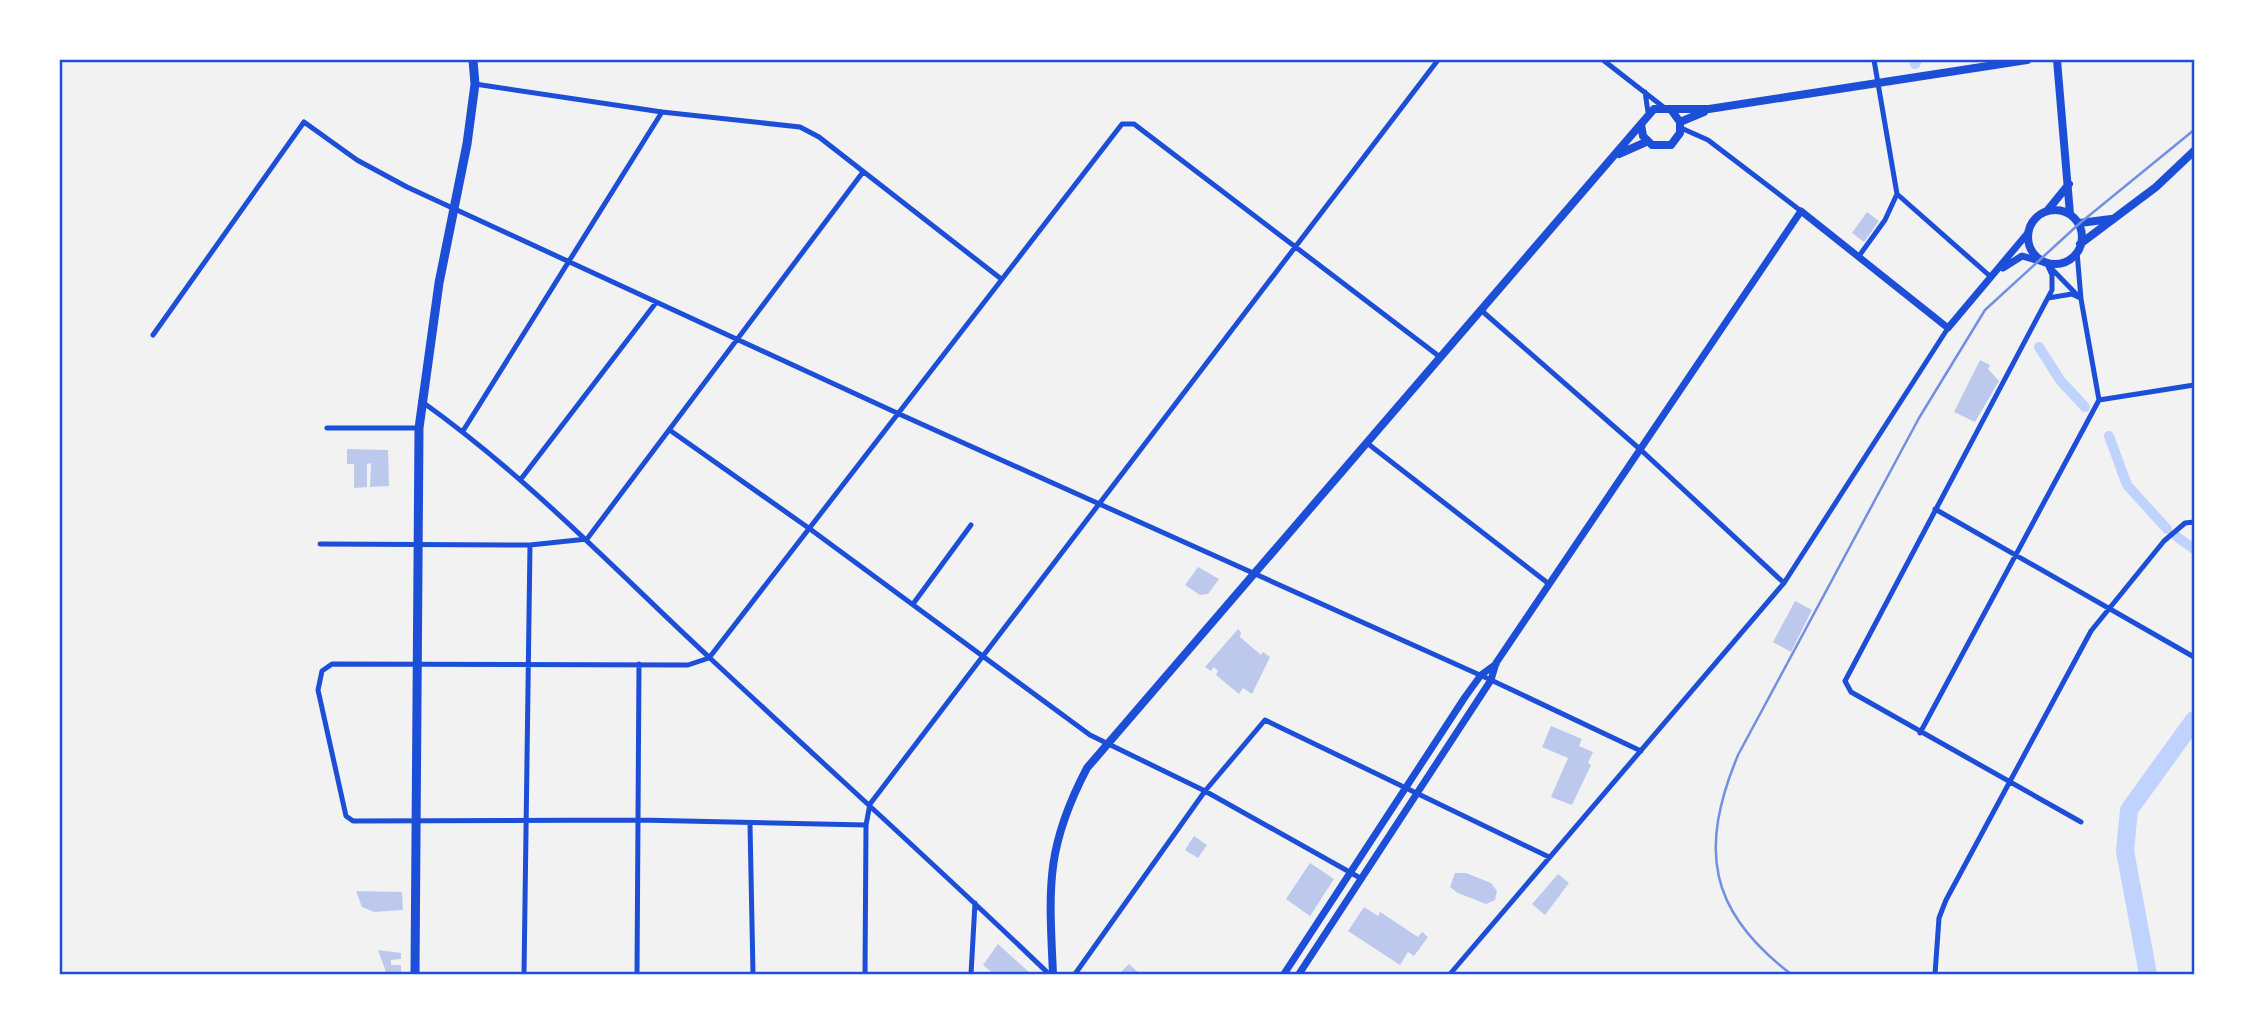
<svg xmlns="http://www.w3.org/2000/svg" width="2254" height="1034" font-family="'Space Grotesk',sans-serif">
	<style>
		.lines { fill: none; stroke-linecap: round; stroke-linejoin: round }
		.canal { stroke: #bfd3fe; stroke-width: 10 }
		.river { stroke: #bfd3fe; stroke-width: 18 }
		.building { fill: #bdc9ec }
		.minor { stroke: #1d4ed8; stroke-width: 5 }
		.tertiary { stroke: #1d4ed8; stroke-width: 7 }
		.secondary { stroke: #1d4ed8; stroke-width: 8 }
		.trunk { stroke: #1d4ed8; stroke-width: 9 }
		.rail { stroke: #7290e2; stroke-width: 2.5 }
		.neatline { fill: none; stroke: #1d4ed8; stroke-width: 2.5 }
	</style>
	<rect width="100%" height="100%" fill="#f2f2f2"/>
	<g class="lines">
		<path class="canal" d="M1915 64 1917 60
			M2039 347 2060 380 2085 407
			M2109 436 2127 485 2167 529
			M2177 537 2194 549"/>
		<path class="river" d="M2148 974 2125 851 2129 810 2194 720"/>
	</g>
	<path class="building" d="M1867 212 1879 221 1864 242 1852 233Z
		M1980 360 1990 365 1988 369 1999 381 1975 422 1954 412Z
		M347 449 388 450 389 486 370 487 371 463 367 464V487L354 488V464H347Z
		M1198 567 1219 579 1208 594 1200 595 1185 585Z
		M1795 601 1812 610 1791 652 1773 642Z
		M1238 629 1241 632 1240 637 1261 655 1263 652 1270 657 1252 694 1243 688 1239 694 1216 675 1218 671 1214 667 1211 671 1205 667Z
		M1551 726 1582 739 1579 746 1593 752 1588 763 1591 765 1572 805 1551 797 1568 758 1542 747Z
		M1194 836 1207 845 1198 858 1185 850Z
		M1310 863 1334 879 1310 916 1286 899Z
		M1455 873H1466L1491 883 1497 891 1495 900 1486 904 1458 893 1450 887Z
		M1558 874 1569 883 1545 915 1532 904Z
		M356 891 402 892 403 910 374 912 362 907Z
		M1364 907 1378 916 1380 912 1418 937 1422 932 1428 937 1414 956 1408 952 1400 965 1348 931Z
		M998 944 1031 974H994L983 965Z
		M378 950 401 953V959L391 960V965H401V973L386 972Z
		M1129 964 1140 974H1119Z"/>
	<g class="lines">
		<path class="minor" d="M1438 60 870 804 866 825 639 820 353 821 346 816 318 690 322 671 332 664 688 665 709 658 1122 124H1134L1440 357
			M1603 60 1666 109
			M475 84 662 112 800 127 819 137 1000 278
			M1645 92 1648 112
			M1681 128 1708 140 1801 211
			M1897 194 1991 277
			M2077 252 2081 299 2099 400
			M1859 256 1885 220 1897 194 1874 60
			M2047 264 2052 275V290L1845 681 1851 692 2081 822
			M2049 266 2081 299
			M2048 298 2072 294 2078 297
			M1482 311 1642 451 1784 583
			M153 335 304 122 357 160 407 187 897 413 1491 680 1641 751
			M2099 400 2194 385
			M421 401C528 477 616 571 711 659 823 764 938 867 1049 974
			M327 428H419
			M463 431 662 112
			M671 431 810 529 1090 735 1205 791 1362 879
			M1367 443 1549 584
			M521 479 655 304
			M1935 509 2194 657
			M320 544 530 545 587 539 863 172
			M913 604 971 525
			M1920 733 2099 400
			M750 824 753 974
			M524 974 530 545
			M637 974 639 664
			M865 974 866 825
			M971 974 975 903
			M1075 974 1205 791 1265 720 1549 857
			M1450 974 1784 583 1948 328
			M1935 974 1939 918 1946 900 2091 631 2164 541 2185 523 2194 522"/>
		<path class="tertiary" d="M2003 268 2022 256 2043 262
			M1284 974 1465 697 1481 675 1496 664
			M1299 974 1491 680 1496 663 1801 211 1948 328 2027 234"/>
		<path class="secondary" d="M2057 60 2070 214
			M1672 111 1680 122V133L1671 145H1652L1643 136 1641 124 1654 109H1709L2027 60
			M1680 122 1704 112
			M1619 154 1646 142
			M2028 237a27 27 0 1 1 54 0a27 27 0 1 1-54 0Z
			M2047 211 2069 184
			M2080 223 2111 219
			M2080 244 2156 187 2194 151
			M1053 974C1049 887 1045 848 1087 768L1641 124"/>
		<path class="trunk" d="M415 974 419 428 439 283 467 144 475 84 473 60"/>
		<path class="rail" d="M1791 974C1708 911 1699 849 1738 755L1919 418 1985 310 2080 223 2194 130"/>
	</g>
	<rect width="2254" height="1034" fill="none" stroke="#ffffff" stroke-width="122"/>
	<rect x="61" y="61" width="2132" height="912" class="neatline"/>
</svg>
